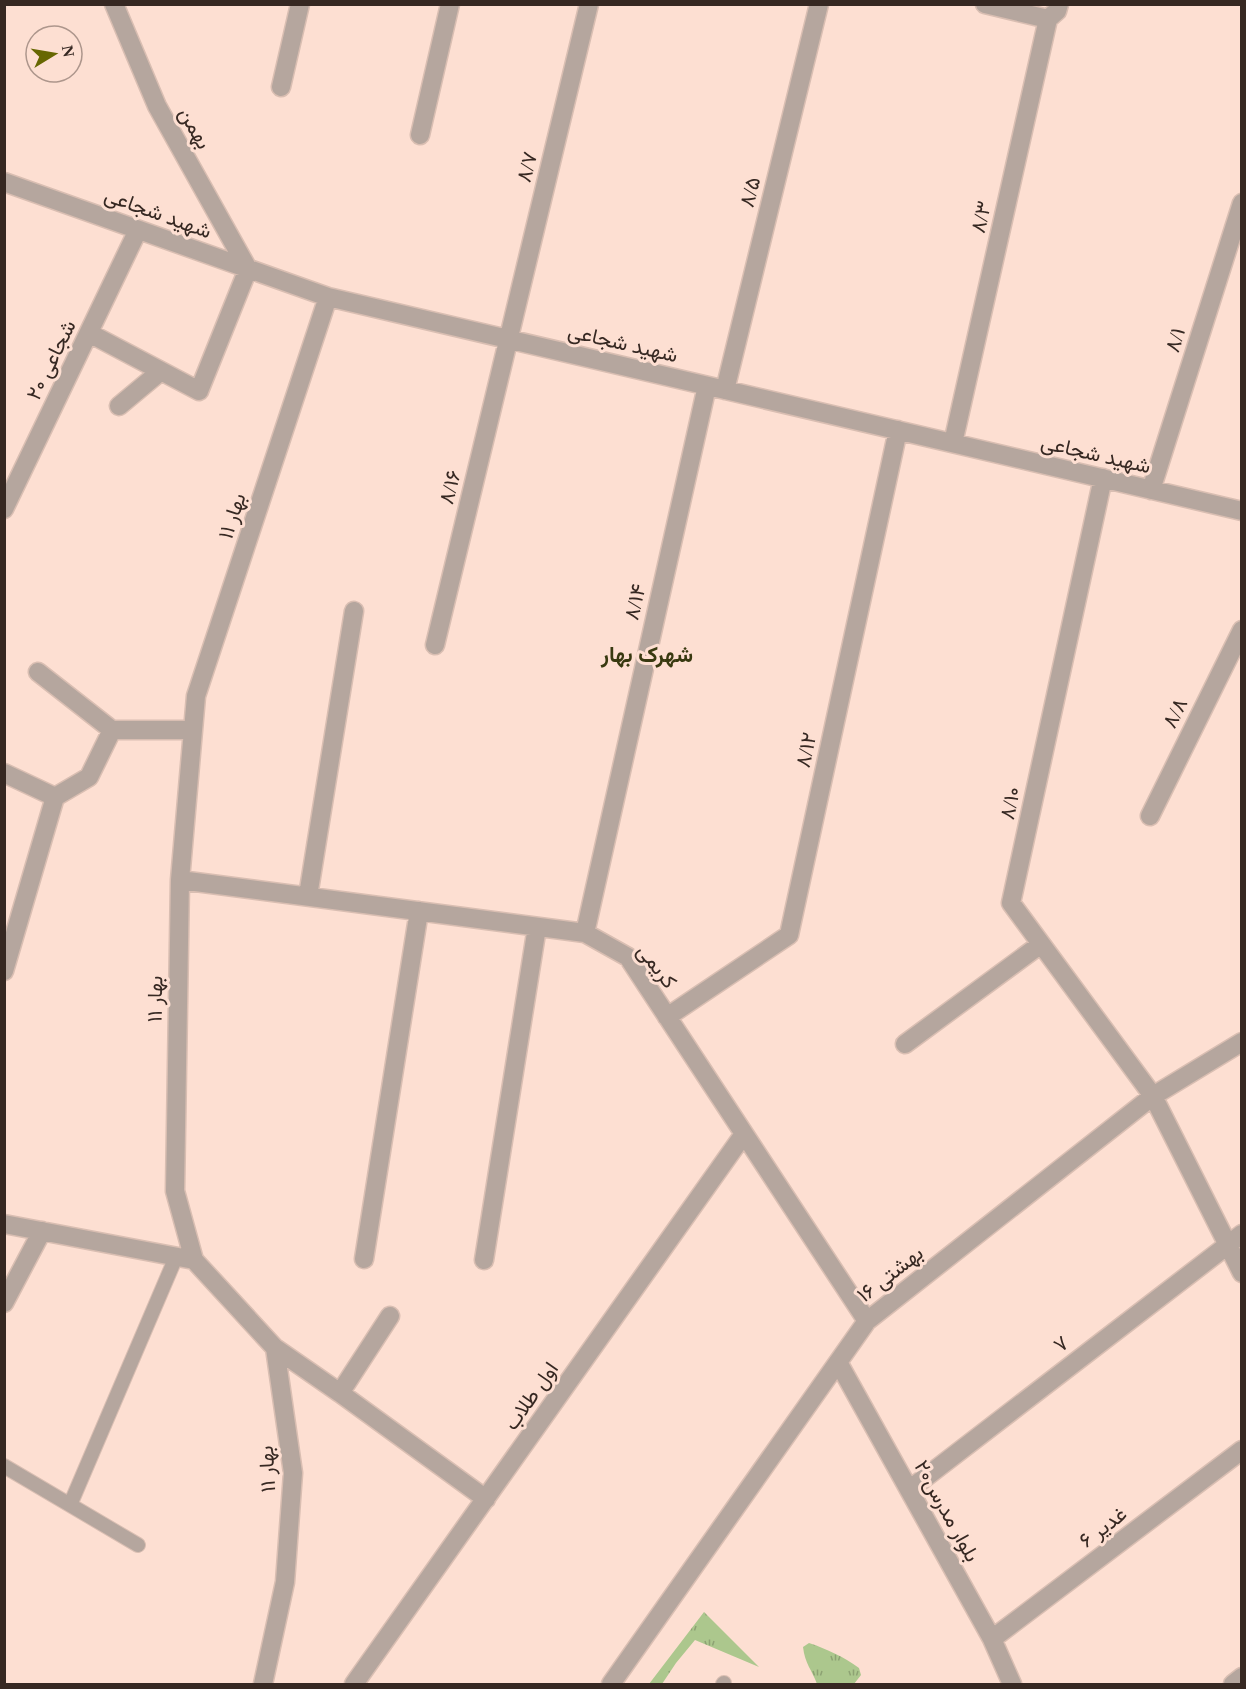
<svg xmlns="http://www.w3.org/2000/svg" width="1246" height="1689" font-family="'Times New Roman',Vazirmatn,serif">
	<style>
		.grass { fill: url(#grass-tufts) }
		.lines { fill: none; stroke-linecap: round; stroke-linejoin: round }
		.service-casing { stroke: #d9beb2; stroke-width: 16 }
		.minor-casing { stroke: #d9beb2; stroke-width: 21 }
		.service { stroke: #b5a69e; stroke-width: 14 }
		.minor { stroke: #b5a69e; stroke-width: 18 }
		.labels { text-anchor: middle; dominant-baseline: central; stroke-width: 6; stroke-linejoin: round; paint-order: stroke }
		.street-label { font-size: 21px; fill: #362822; stroke: #fddfd2 }
		.neighbourhood-label { font-size: 22px; font-weight: bold; fill: #383910; stroke: #fddfd2 }
	</style>
	<defs>
		<pattern id="grass-tufts" width="24" height="20" patternUnits="userSpaceOnUse" patternTransform="scale(1.5)"><rect width="24" height="20" fill="#acc78d"/><path d="M3 7l-1-3M5 7V3M7 7l1-3M15 17l-1-3M17 17v-4M19 17l1-3" fill="none" stroke="#8da273"/></pattern>
	</defs>
	<rect width="100%" height="100%" fill="#fddfd2"/>
	<path class="grass" d="M704 1612 759 1667 695 1640 676 1663 662 1684H649Z
		M809 1643C827 1649 844 1657 859 1668L861 1675 854 1684H817C812 1670 805 1664 803 1647Z"/>
	<g class="lines">
		<g class="service-casing">
			<path id="service" d="M4 1466 138 1545
				M70 1505 176 1257
				M723 1684 724 1683"/>
		</g>
		<g class="minor-casing">
			<path id="minor" d="M114 4 157 106 248 269
				M985 4 1048 19
				M281 87 300 4
				M420 135 450 4
				M4 182 328 297 1242 511
				M89 333 199 391 248 269
				M725 390 819 4
				M119 406 161 371
				M953 443 1048 19 1057 11 1059 4
				M1103 478 1011 903 1153 1096 1242 1273
				M1151 490 1242 203
				M4 509 138 230
				M435 645 589 4
				M38 672 112 730
				M4 773 55 797 89 777 112 730H193
				M1150 816 1242 630
				M180 880 585 933 628 957 867 1321
				M308 896 354 611
				M585 933 707 386
				M4 971 55 797
				M667 1017 789 935 898 430
				M905 1044 1041 944
				M4 1224 194 1260
				M364 1259 419 911
				M484 1260 537 927
				M4 1303 42 1231
				M275 1348 340 1393 486 1499
				M838 1362 992 1639 1012 1684
				M340 1393 390 1316
				M909 1490 1242 1234
				M992 1639 1242 1450
				M263 1684 285 1582 293 1473 275 1348 194 1260 175 1191 180 880 196 696 328 297
				M354 1684 744 1134
				M611 1684 867 1321 1153 1096 1242 1042
				M1233 1684 1242 1677"/>
		</g>
		<use href="#service" class="service"/>
		<use href="#minor" class="minor"/>
	</g>
	<g class="labels">
		<g class="street-label">
			<text transform="translate(195 128) rotate(61)">بهمن</text>
			<text transform="translate(527 167) rotate(-76)">۸/۷</text>
			<text transform="translate(750 192) rotate(-76)">۸/۵</text>
			<text transform="translate(158 213) rotate(20)">شهید شجاعی</text>
			<text transform="translate(981 217) rotate(-77)">۸/۳</text>
			<text transform="translate(1175 340) rotate(-73)">۸/۱</text>
			<text transform="translate(623 343) rotate(13)">شهید شجاعی</text>
			<text transform="translate(51 360) rotate(-64)">شجاعی ۲۰</text>
			<text transform="translate(1096 454) rotate(13)">شهید شجاعی</text>
			<text transform="translate(450 487) rotate(-76)">۸/۱۶</text>
			<text transform="translate(232 516) rotate(-72)">بهار ۱۱</text>
			<text transform="translate(635 602) rotate(-77)">۸/۱۴</text>
			<text transform="translate(1175 713) rotate(-64)">۸/۸</text>
			<text transform="translate(806 750) rotate(-78)">۸/۱۲</text>
			<text transform="translate(1010 803) rotate(-78)">۸/۱۰</text>
			<text transform="translate(657 966) rotate(52)">کریمی</text>
			<text transform="translate(155 999) rotate(-89)">بهار ۱۱</text>
			<text transform="translate(890 1274) rotate(-38)">۱۶ بهشتی</text>
			<text transform="translate(1061 1344) rotate(-38)">۷</text>
			<text transform="translate(531 1396) rotate(-55)">اول طلاب</text>
			<text transform="translate(267 1469) rotate(-93)">بهار ۱۱</text>
			<text transform="translate(947 1511) rotate(61)">بلوار مدرس۲۰</text>
			<text transform="translate(1103 1527) rotate(-37)">غدیر ۶</text>
		</g>
		<g class="neighbourhood-label">
			<text x="647" y="654">شهرک بهار</text>
		</g>
	</g>
	<rect width="1246" height="1689" fill="none" stroke="#362822" stroke-width="12"/>
	<g transform="translate(54 54) rotate(79)"><circle r="28" fill="#fddfd2" stroke="#ad968c" stroke-width="1.5"/>
	<path d="M0-4.5L10 22L0 15L-10 22Z" fill="#676702"/>
	<text y="-9" font-size="16" font-weight="bold" text-anchor="middle" fill="#362822">N</text>
	</g>
</svg>
